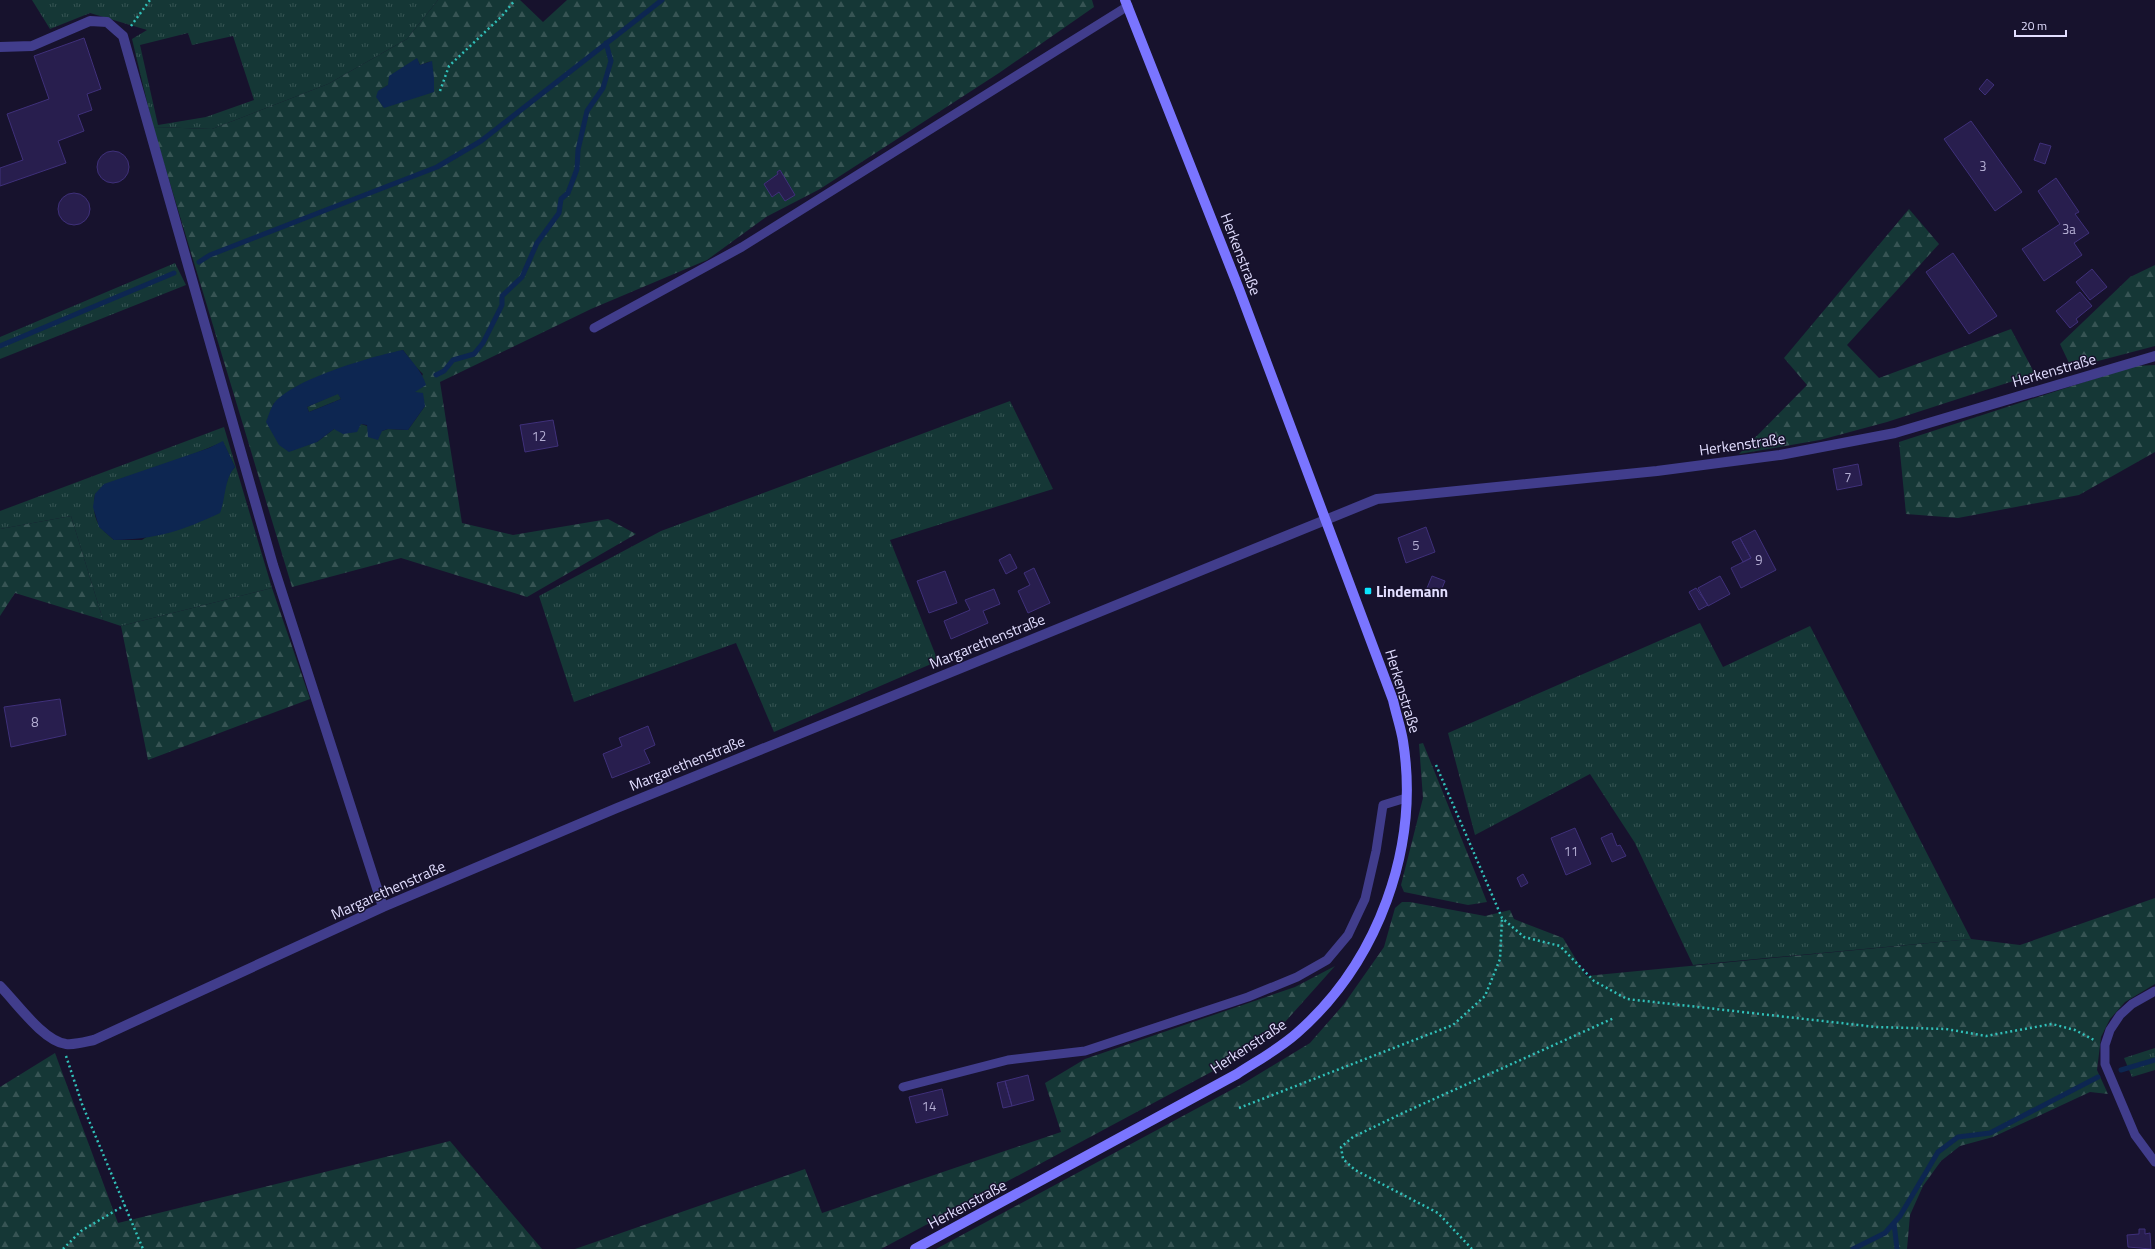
<svg xmlns="http://www.w3.org/2000/svg" width="2155" height="1249" font-family="'Titillium Web',sans-serif">
	<style>
		.grass { fill: url(#grass-tufts); fill-rule: evenodd }
		.forest { fill: url(#forest-firs); fill-rule: evenodd }
		.water { fill: #0d2651; fill-rule: evenodd }
		.lines { fill: none; stroke-linecap: round; stroke-linejoin: round }
		.stream { stroke: #0d2651; stroke-width: 5 }
		.building { fill: #281e4e; stroke: #3f307a }
		.path { stroke: #31c0b9; stroke-width: 2.5; stroke-dasharray: 2 3; stroke-linecap: butt }
		.lane { stroke: #413d8c; stroke-width: 9 }
		.street { stroke: #413d8c; stroke-width: 10 }
		.secondary { stroke: #7a75ff; stroke-width: 10 }
		.poi-dot { fill: #0ae5ff; stroke: #17122d; stroke-width: 1.5 }
		.labels { text-anchor: middle; dominant-baseline: central; stroke-width: 3; stroke-linejoin: round; paint-order: stroke }
		.number-label { font-size: 13px; fill: #b4aed3 }
		.street-label { font-size: 15px; fill: #e2deff; stroke: #17122d }
		.poi-label { font-size: 15px; font-weight: bold; fill: #e2deff; stroke: #17122d; text-anchor: start }
	</style>
	<defs>
		<pattern id="grass-tufts" width="24" height="20" patternUnits="userSpaceOnUse"><rect width="24" height="20" fill="#153736"/><path d="M3 7l-1-3M5 7V3M7 7l1-3M15 17l-1-3M17 17v-4M19 17l1-3" fill="none" stroke="#375454"/></pattern>
		<pattern id="forest-firs" width="22" height="20" patternUnits="userSpaceOnUse"><rect width="22" height="20" fill="#153736"/><path d="M5 1l3.5 6h-7zM16 11l3.5 6h-7z" fill="#375454"/></pattern>
	</defs>
	<rect width="100%" height="100%" fill="#17122d"/>
	<path class="grass" d="M32 0H438L407 39 328 84 212 129 153 127 132 39 147 30 90 13 50 29ZM188 33 192 45 233 36 254 100 206 117 158 125 140 45Z
		M175 263 186 285 0 359V337Z
		M1010 401 1053 489 890 540 938 661 774 732 736 643 574 702 539 596 661 531Z
		M224 427 272 588 121 626 103 620 71 516 0 529V511ZM223 442 235 467 229 474 227 482 142 540H114C96 525 92 518 95 494Z
		M1700 623 1723 667 1810 626 1971 939 1693 965 1635 843 1590 774 1475 835 1448 733Z
		M2155 1048V1070L2132 1077 2124 1058Z"/>
	<path class="forest" d="M438 0H520L543 22 567 0H1092L1094 7 999 73 820 189 766 217 707 260 591 309 440 382 462 523 513 535 608 519 636 534 527 597 401 558 292 587 153 127 212 129 328 84 407 39ZM417 59 420 65 431 61 378 91 388 85ZM403 350 415 366 423 374 414 392 425 406 408 430 388 429 382 431 361 424 334 429 317 442 273 404Z
		M1909 209 1939 244 1847 345 1879 378 2011 329 2035 374 1887 422 1820 440 1739 454 1807 385 1784 358Z
		M2155 265V346L2079 366 2069 363 2060 344 2130 277Z
		M2155 365V452L2079 495 1958 518 1906 514 1899 442 2134 366Z
		M338 393 341 399 309 412 307 407Z
		M71 516 103 620 15 593 0 616V529Z
		M272 588 310 699 148 760 121 626Z
		M1423 743 1487 902 1468 905 1404 892 1401 885 1423 798 1419 744Z
		M2155 898V984L2125 1002 2110 1019 2101 1037 2097 1070 2108 1094 2090 1092 1993 1137 1960 1146 1941 1161 1923 1186 1910 1215 1907 1249H936L1244 1083 1310 1043 1344 1004 1384 947 1395 908 1402 902H1410L1485 916 1510 910 1514 919 1563 938 1586 976 1971 939 2020 945Z
		M1335 966 1285 1022 1228 1063 881 1249H575L805 1169 822 1213 1061 1132 1045 1083 1085 1059 1295 987Z
		M55 1053 118 1223 450 1141 542 1249H0V1087Z"/>
	<path class="water" d="M417 58 420 65 432 61 434 78V92L384 108 376 97 378 91 388 85 389 76Z
		M403 350C412 362 422 371 426 385L415 392 423 393 425 406 408 430 388 429 382 431 378 440 368 437 367 425 361 424 357 432 343 434 334 429 317 442 289 452 279 445 266 422C268 417 270 410 273 405 289 380 373 356 403 350ZM338 394 341 399 309 412 307 407Z
		M223 441 235 467C224 479 226 498 220 513 182 531 156 539 114 540L99 527 93 507 95 494 104 484 209 448Z"/>
	<g class="lines">
		<path class="stream" d="M199 262 210 255 437 167 481 141 662 0
			M0 346 174 273
			M436 375 444 371 453 360 474 354 483 343 502 305V296L522 277 537 243 559 213 561 199 568 193 577 169 578 150 587 111 603 88 611 61 606 43
			M2121 1070 2155 1060
			M1894 1223 1897 1249
			M1853 1249 1885 1233 1900 1216 1938 1152 1958 1137 1990 1133 2098 1077"/>
	</g>
	<path class="building" d="M84 38 101 89 87 94 92 110 78 115 84 131 58 141 66 163 0 186V168L23 160 7 114 49 99 34 56Z
		M1987 79 1994 85 1985 95 1979 89Z
		M1971 121 2022 192 1995 211 1944 139Z
		M2040 143 2051 146 2045 164 2034 160Z
		M97 167a16 16 0 1 1 32 0a16 16 0 1 1-32 0Z
		M780 170 795 195 785 201 779 192 772 197 764 184 778 174 777 172Z
		M2056 178 2079 212 2075 214 2089 233 2074 243 2082 255 2044 281 2022 249 2060 224 2038 191Z
		M58 209a16 16 0 1 1 32 0a16 16 0 1 1-32 0Z
		M1953 253 1997 316 1969 334 1926 272Z
		M2092 269 2107 287 2090 300 2076 282Z
		M2080 292 2092 306 2076 319 2078 322 2070 328 2056 311Z
		M553 420 558 446 525 452 520 425Z
		M1858 464 1862 485 1837 490 1833 469Z
		M1426 527 1435 552 1406 563 1398 538Z
		M1755 530 1776 570 1741 588 1731 568 1751 558 1740 538Z
		M1740 538 1751 558 1743 562 1732 542Z
		M1010 554 1017 568 1006 574 999 560Z
		M1034 568 1050 603 1028 613 1018 591 1030 585 1024 573Z
		M945 571 957 603 929 613 917 581Z
		M1432 576 1445 581 1440 593 1427 588Z
		M1720 576 1730 594 1708 606 1698 588Z
		M1696 588 1708 605 1699 610 1689 592Z
		M994 589 1000 604 983 611 988 623 951 639 944 621 970 610 965 600Z
		M60 699 66 735 11 747 4 707Z
		M648 726 655 745 644 750 650 763 612 778 603 754 622 746 619 738Z
		M1575 828 1591 864 1566 875 1551 838Z
		M1612 833 1617 846 1620 845 1626 856 1612 862 1601 838Z
		M1523 874 1528 883 1521 887 1517 878Z
		M1028 1075 1034 1100 1012 1106 1005 1081Z
		M1005 1081 1012 1106 1003 1108 997 1083Z
		M942 1089 948 1115 916 1123 909 1097Z
		M2139 1229H2145V1234L2150 1233 2151 1249 2128 1247 2127 1235 2139 1234Z"/>
	<g class="lines">
		<path class="path" d="M131 26 150 0
			M440 91 449 66 502 16 515 0
			M1436 765 1502 918 1524 937 1560 946 1594 981 1627 999 1876 1027 1946 1029 1986 1036 2052 1024 2075 1030 2094 1040
			M66 1056 82 1104 143 1249
			M1239 1108 1453 1025 1485 996 1500 959 1502 919
			M63 1249 81 1231 125 1205
			M1472 1249 1438 1213 1355 1170 1343 1159 1341 1147 1353 1137 1405 1112 1614 1018"/>
		<path class="lane" d="M594 328 742 247 1128 6
			M2155 991 2132 1004 2120 1015 2110 1030 2105 1045V1064L2135 1135 2155 1162
			M903 1087 1008 1060 1085 1051 1248 997 1297 977 1327 960 1348 935 1365 899 1376 851 1383 805 1406 798"/>
		<path class="street" d="M0 47 32 46 90 21 107 22 123 36 273 565 383 907
			M0 986C16 1002 43 1041 66 1044 76 1045 85 1042 94 1040L383 907 617 808 1377 499 1657 471 1780 455 1895 433 2155 356"/>
		<path class="secondary" d="M915 1249 1237 1074C1257 1061 1279 1049 1297 1033 1378 962 1420 848 1403 741 1401 728 1396 714 1393 700L1239 289 1125 0"/>
	</g>
	<rect class="poi-dot" x="1364" y="587" width="8" height="8" rx="2"/>
	<g class="labels">
		<g class="number-label">
			<text x="1983" y="166">3</text>
			<text x="2069" y="229">3a</text>
			<text x="539" y="436">12</text>
			<text x="1848" y="477">7</text>
			<text x="1416" y="545">5</text>
			<text x="1759" y="560">9</text>
			<text x="35" y="722">8</text>
			<text x="1571" y="851">11</text>
			<text x="929" y="1106">14</text>
		</g>
		<g class="street-label">
			<text transform="translate(1241 254) rotate(69)">Herkenstraße</text>
			<text transform="translate(2054 370) rotate(-16)">Herkenstraße</text>
			<text transform="translate(1742 444) rotate(-8)">Herkenstraße</text>
			<text transform="translate(987 641) rotate(-22)">Margarethenstraße</text>
			<text transform="translate(1403 691) rotate(73)">Herkenstraße</text>
			<text transform="translate(687 763) rotate(-22)">Margarethenstraße</text>
			<text transform="translate(388 890) rotate(-24)">Margarethenstraße</text>
			<text transform="translate(1248 1046) rotate(-33)">Herkenstraße</text>
			<text transform="translate(967 1204) rotate(-28)">Herkenstraße</text>
		</g>
		<g class="poi-label">
			<text x="1376" y="591">Lindemann</text>
		</g>
	</g>
	<path d="M2015 30v6h51v-6" fill="none" stroke="#e2deff" stroke-width="2"/>
	<text x="2021" y="30" font-size="12" fill="#e2deff" stroke="#17122d" stroke-width="3" paint-order="stroke">20 m</text>
</svg>
